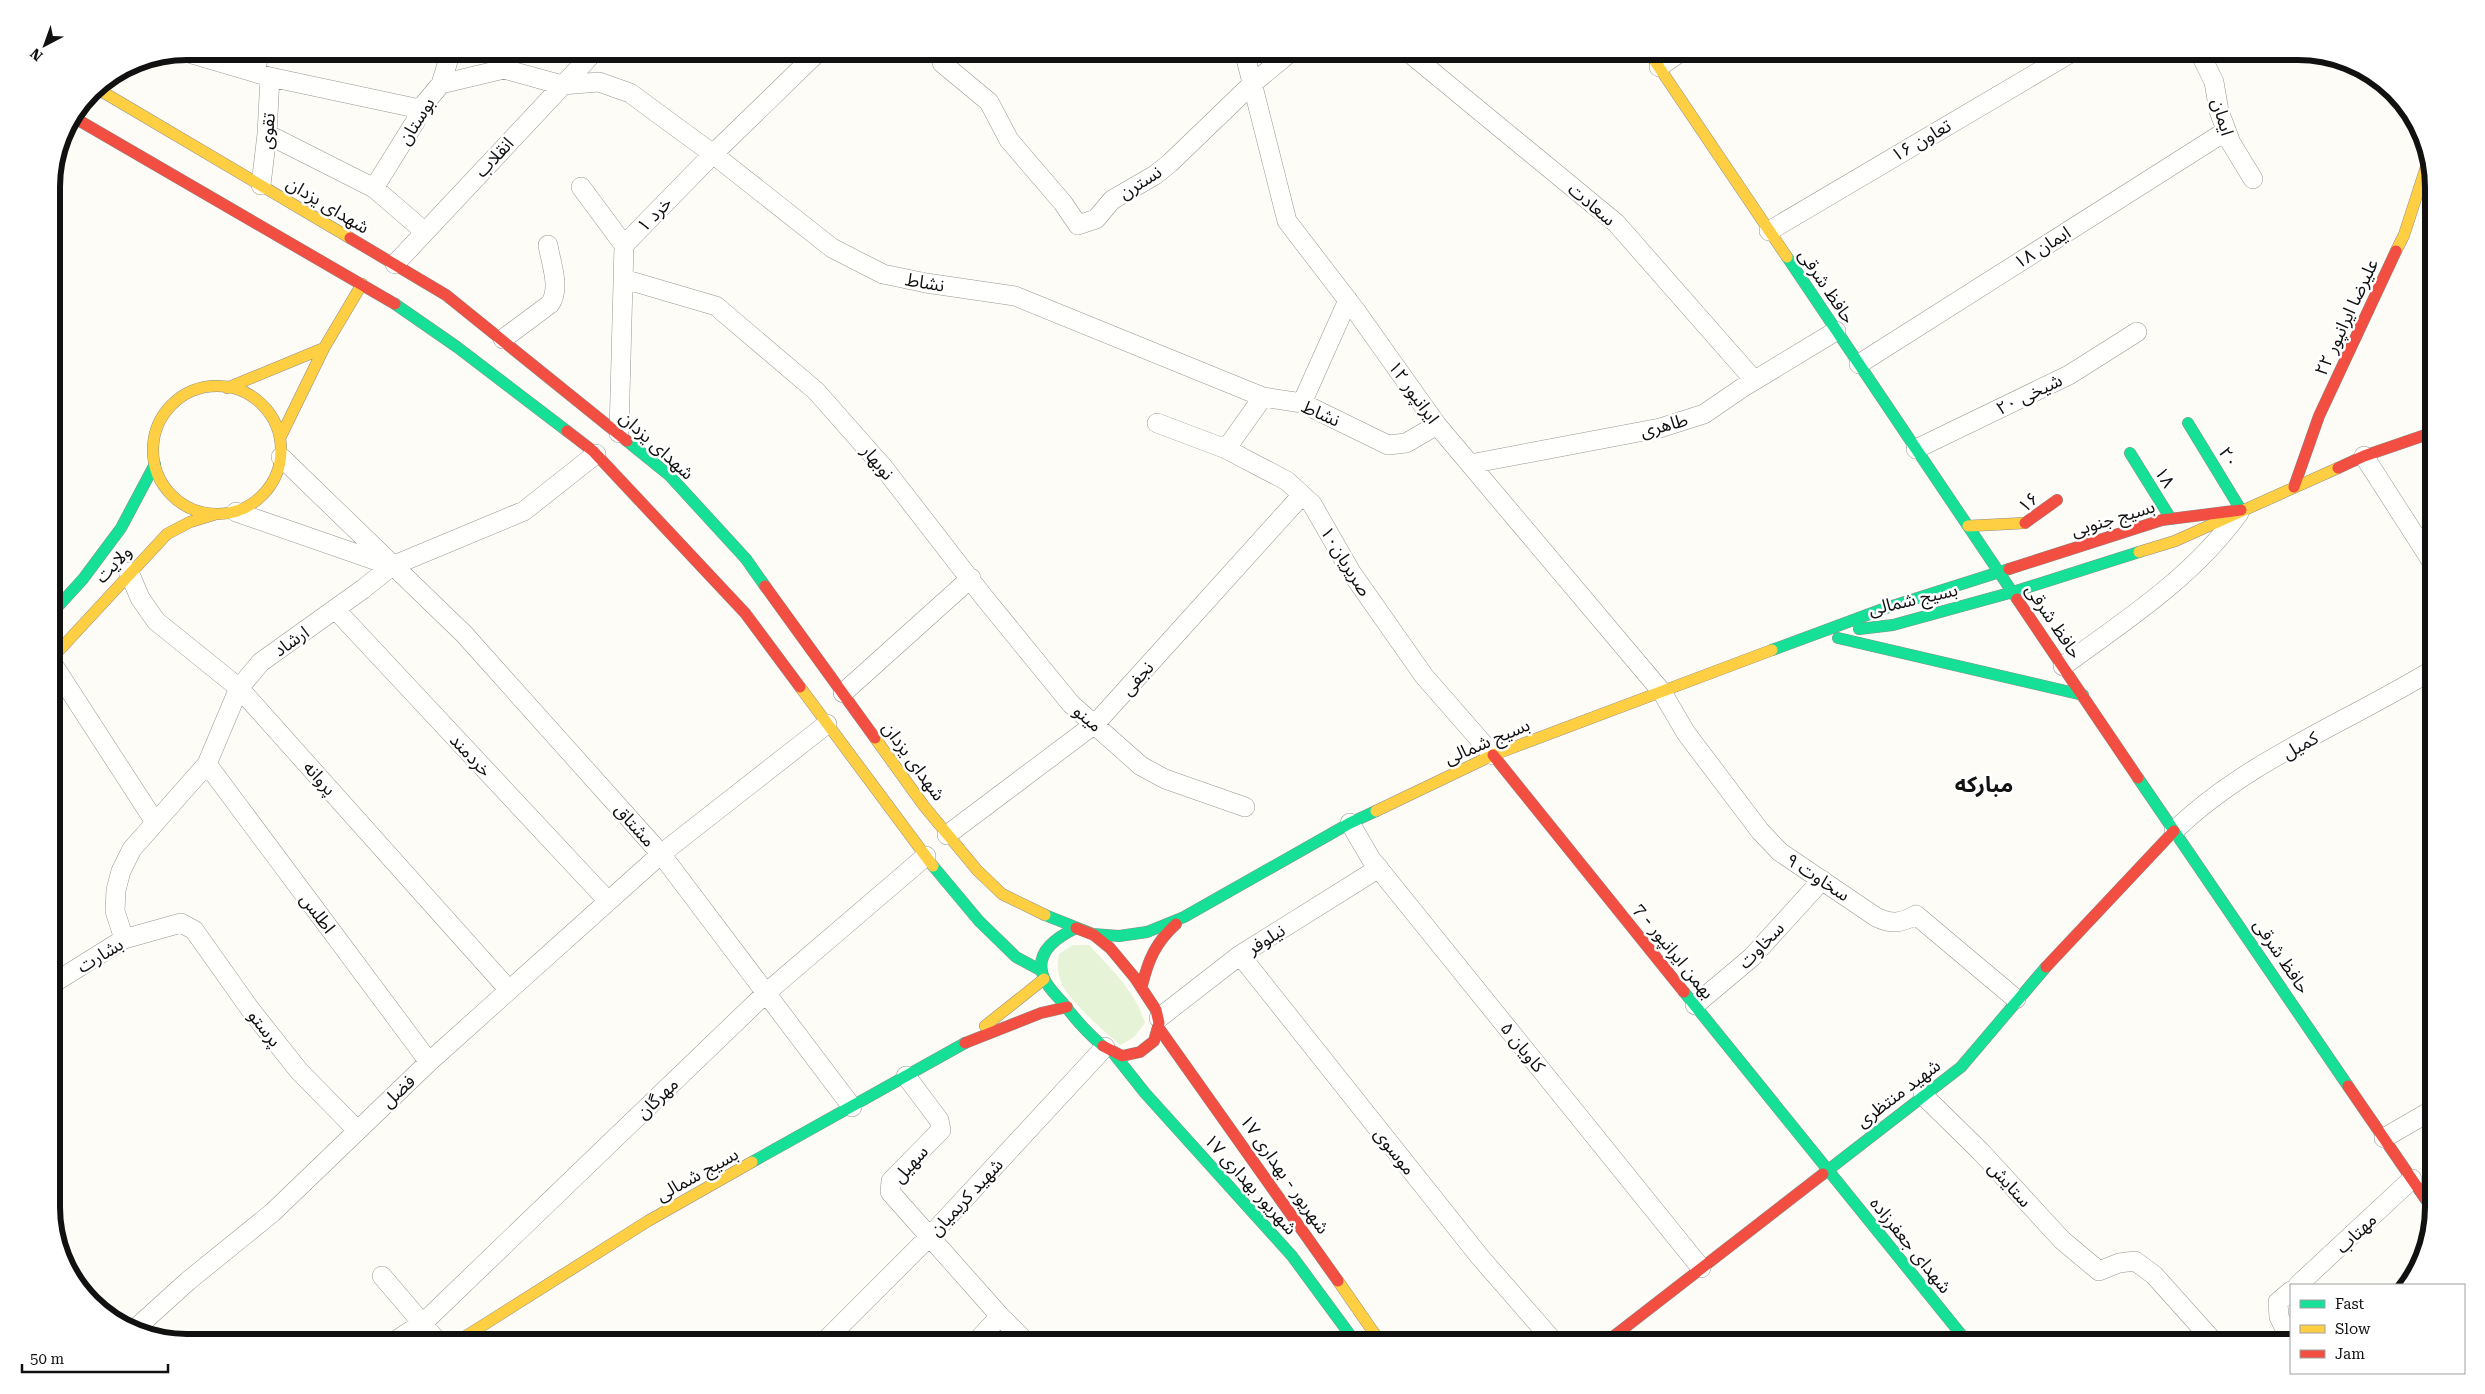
<svg xmlns="http://www.w3.org/2000/svg" width="2485" height="1394" font-family="'Roboto Serif','Noto Sans Arabic',serif">
	<style>
		.green { fill: #e7f3d7 }
		.lines { fill: none; stroke-linecap: round; stroke-linejoin: round }
		.street-casing { stroke: #979795; stroke-width: 20 }
		.fast-casing { stroke: #8e8d8b; stroke-width: 12 }
		.slow-casing { stroke: #8e8d8b; stroke-width: 12 }
		.jam-casing { stroke: #8e8d8b; stroke-width: 12 }
		.street { stroke: #fffffe; stroke-width: 19 }
		.fast { stroke: #16e098; stroke-width: 11 }
		.slow { stroke: #ffcf43; stroke-width: 11 }
		.jam { stroke: #f24e42; stroke-width: 11 }
		.labels { text-anchor: middle; dominant-baseline: central; stroke-width: 5; stroke-linejoin: round; paint-order: stroke }
		.street-label { font-size: 18px; fill: #111; stroke: #fff }
		.district-label { font-size: 22px; font-weight: bold; fill: #111; stroke: #fff }
		.rim { fill: none; stroke: #111; stroke-width: 6 }
	</style>
	<rect width="100%" height="100%" fill="#fdfcf7"/>
	<path class="green" d="M1073 945H1089C1111 969 1136 992 1145 1023L1134 1037 1121 1045C1108 1036 1067 998 1062 984 1057 973 1057 965 1059 954Z"/>
	<g class="lines">
		<g class="street-casing">
			<path id="street" d="M1244 51 1287 221 1356 311 1437 425 1662 692 1686 733 1760 831 1780 852 1876 917C1892 925 1901 923 1916 915L2016 999
				M1407 51 1616 223 1754 380
				M2199 51 2214 82 2219 111 2231 143 2253 179
				M185 52 270 77 420 109
				M942 63 989 102 1009 140 1063 203 1078 225 1096 219 1112 200 1155 175 1170 163 1252 84 1292 51
				M1659 67 1682 51
				M254 72 261 51
				M441 84 504 69 562 85 599 82 630 93 713 154 832 248 883 274 926 283 1015 296 1263 397 1302 403 1388 445 1406 443 1437 425
				M267 134 374 188 425 232
				M261 185 267 134 270 77
				M581 187 624 245
				M374 188 415 122 420 109 441 84 451 51
				M1769 231 2074 51
				M395 264 595 51
				M624 279 716 306 816 391 884 468 983 596 1071 704 1141 766 1165 779 1245 807
				M503 339 550 304C561 288 551 264 548 245
				M1859 364 2226 131
				M1302 403 1348 300
				M1157 423 1226 449 1287 481 1312 504 1351 572 1424 676 1493 755
				M619 433 624 245 713 154 819 51
				M1226 449 1263 397
				M1916 449 2069 375 2137 332
				M2364 456 2434 565
				M281 457 464 634 661 854 852 1107
				M1470 464 1660 428 1704 414 1742 388 1836 331
				M236 512 386 564
				M129 572 140 598 156 621 239 688 509 990
				M335 609 608 901
				M52 663 155 822
				M2063 666C2126 620 2193 577 2239 513
				M843 693 971 578
				M207 764 429 1062
				M1350 823 1371 859 1701 1268
				M2174 831C2247 760 2348 722 2434 669
				M947 835 1096 723 1302 495
				M124 939 115 911 116 890 121 871 132 849 207 764 239 688 261 662 363 589 392 566 524 511 596 454
				M1240 955 1480 1257 1555 1343
				M52 984 124 939 181 923 194 930 250 1009 299 1071 356 1129
				M1695 1005 1752 957 1822 880
				M1159 1018 1240 955 1379 868
				M906 1076 939 1120 941 1130 891 1181 890 1192 1000 1316 1027 1343
				M1923 1095 1981 1152 2062 1240 2099 1271 2119 1263 2135 1261 2154 1275 2215 1343
				M2384 1138 2434 1109
				M382 1276 439 1343
				M2298 1285 2412 1179
				M135 1329 188 1281 272 1213 429 1062 661 854 827 724
				M392 1343 423 1323 766 993 926 856
				M823 1343 930 1236 1105 1047
				M975 1343 1000 1316
				M2288 1343 2290 1339 2279 1317 2278 1302 2291 1291"/>
		</g>
		<g class="fast-casing">
			<path id="fast" d="M1787 257 2017 599
				M395 304 457 347 567 431
				M2188 423 2241 510
				M627 441 669 475 746 559 765 586
				M2130 453 2171 519
				M52 613 83 579 121 528 155 464
				M1859 629 1893 625 2013 592 2139 552
				M1838 638 2083 695
				M1772 650 1883 609 2009 569
				M2138 778 2348 1086
				M933 866 979 921 1016 957 1042 971
				M1045 915 1093 934 1119 936 1147 932 1184 917 1350 823 1376 811
				M1076 928C1057 937 1033 953 1044 978 1047 987 1057 996 1063 1003 1075 1019 1088 1034 1103 1046
				M1684 992 1968 1343
				M1114 1054 1145 1093 1292 1256 1356 1343
				M752 1162 965 1043
				M1823 1174 1961 1067 2046 967"/>
		</g>
		<g class="slow-casing">
			<path id="slow" d="M1648 51 1787 257
				M96 88 350 238
				M2396 251 2404 235 2428 161
				M324 348 362 284
				M153 450a64 64 0 1 1 128 0a64 64 0 1 1-128 0Z
				M227 388 324 348 280 438
				M1968 526 2025 523
				M2139 552 2175 541 2338 468
				M52 658 167 534 190 522 216 514
				M800 687 933 866
				M875 738 924 806 977 870 1002 894 1045 915
				M1376 811 1493 755 1772 650
				M985 1026 1044 979
				M1338 1281 1381 1343
				M455 1343 648 1221 752 1162"/>
		</g>
		<g class="jam-casing">
			<path id="jam" d="M73 117 395 304
				M350 238 446 295 627 441
				M567 431 593 451 745 613 800 687
				M2338 468 2364 456 2434 432
				M2294 487 2319 416 2396 251
				M2025 523 2057 500
				M2009 569 2162 520 2241 510
				M765 586 875 738
				M2017 599 2138 778
				M1493 755 1684 992
				M1076 928 1094 935 1110 948 1135 978 1156 1010 1159 1023 1154 1041 1140 1052 1122 1056 1103 1046
				M2046 967 2174 831
				M1142 986C1148 960 1156 942 1176 924
				M1158 1027 1338 1281
				M965 1043 1041 1013 1067 1007
				M2348 1086 2433 1210
				M1605 1343 1823 1174"/>
		</g>
		<use href="#street" class="street"/>
		<use href="#fast" class="fast"/>
		<use href="#slow" class="slow"/>
		<use href="#jam" class="jam"/>
	</g>
	<g class="labels">
		<g class="street-label">
			<text transform="translate(2223 117) rotate(74)">ایمان</text>
			<text transform="translate(416 121) rotate(-58)">بوستان</text>
			<text transform="translate(267 131) rotate(-85)">تقوی</text>
			<text transform="translate(1921 140) rotate(-30)">تعاون ۱۶</text>
			<text transform="translate(494 157) rotate(-47)">انقلاب</text>
			<text transform="translate(1140 182) rotate(-32)">نسترن</text>
			<text transform="translate(1592 204) rotate(40)">سعادت</text>
			<text transform="translate(328 205) rotate(31)">شهدای یزدان</text>
			<text transform="translate(654 214) rotate(-46)">خرد ۱</text>
			<text transform="translate(2042 247) rotate(-32)">ایمان ۱۸</text>
			<text transform="translate(925 282) rotate(10)">نشاط</text>
			<text transform="translate(1827 286) rotate(56)">حافظ شرقی</text>
			<text transform="translate(2346 317) rotate(-65)">علیرضا ایرانپور ۲۲</text>
			<text transform="translate(1414 392) rotate(54)">ایرانپور ۱۲</text>
			<text transform="translate(2029 394) rotate(-26)">شیخی ۲۰</text>
			<text transform="translate(1321 413) rotate(24)">نشاط</text>
			<text transform="translate(1664 425) rotate(-15)">طاهری</text>
			<text transform="translate(657 445) rotate(42)">شهدای یزدان</text>
			<text transform="translate(2229 457) rotate(58)">۲۰</text>
			<text transform="translate(878 462) rotate(50)">نوبهار</text>
			<text transform="translate(2165 477) rotate(58)">۱۸</text>
			<text transform="translate(2028 502) rotate(-43)">۱۶</text>
			<text transform="translate(2113 518) rotate(-17)">بسیج جنوبی</text>
			<text transform="translate(1346 561) rotate(58)">صریریان۱۰</text>
			<text transform="translate(113 564) rotate(-47)">ولایت</text>
			<text transform="translate(1913 599) rotate(-13)">بسیج شمالی</text>
			<text transform="translate(2054 621) rotate(56)">حافظ شرقی</text>
			<text transform="translate(291 641) rotate(-35)">ارشاد</text>
			<text transform="translate(1137 678) rotate(-48)">نجفی</text>
			<text transform="translate(1088 718) rotate(41)">مینو</text>
			<text transform="translate(1487 741) rotate(-23)">بسیج شمالی</text>
			<text transform="translate(2300 745) rotate(-29)">کمیل</text>
			<text transform="translate(471 755) rotate(47)">خردمند</text>
			<text transform="translate(914 761) rotate(54)">شهدای یزدان</text>
			<text transform="translate(320 778) rotate(48)">پروانه</text>
			<text transform="translate(635 825) rotate(48)">مشتاق</text>
			<text transform="translate(1818 877) rotate(33)">سخاوت ۹</text>
			<text transform="translate(318 913) rotate(53)">اطلس</text>
			<text transform="translate(1266 939) rotate(-32)">نیلوفر</text>
			<text transform="translate(1761 945) rotate(-46)">سخاوت</text>
			<text transform="translate(1674 951) rotate(51)">بهمن ایرانپور - 7</text>
			<text transform="translate(100 955) rotate(-31)">بشارت</text>
			<text transform="translate(2282 956) rotate(56)">حافظ شرقی</text>
			<text transform="translate(265 1028) rotate(52)">پرستو</text>
			<text transform="translate(1523 1047) rotate(51)">کاویان ۵</text>
			<text transform="translate(398 1091) rotate(-43)">فضل</text>
			<text transform="translate(1898 1093) rotate(-37)">شهید منتظری</text>
			<text transform="translate(657 1098) rotate(-44)">مهرگان</text>
			<text transform="translate(1395 1151) rotate(52)">موسوی</text>
			<text transform="translate(910 1164) rotate(-48)">سهیل</text>
			<text transform="translate(697 1174) rotate(-29)">بسیج شمالی</text>
			<text transform="translate(1285 1174) rotate(55)">۱۷ شهریور - بهداری</text>
			<text transform="translate(1251 1184) rotate(48)">۱۷ شهریور بهداری</text>
			<text transform="translate(2010 1184) rotate(48)">ستایش</text>
			<text transform="translate(966 1197) rotate(-47)">شهید کریمیان</text>
			<text transform="translate(2356 1233) rotate(-44)">مهتاب</text>
			<text transform="translate(1911 1245) rotate(51)">شهدای جعفرزاده</text>
		</g>
		<g class="district-label">
			<text x="1984" y="784">مبارکه</text>
		</g>
	</g>
	<path d="M0 0H2485V1394H0ZM187 60H2298A127 127 0 0 1 2425 187V1207A127 127 0 0 1 2298 1334H187A127 127 0 0 1 60 1207V187A127 127 0 0 1 187 60Z" fill="#fff" fill-rule="evenodd"/>
	<path class="rim" d="M187 60H2298A127 127 0 0 1 2425 187V1207A127 127 0 0 1 2298 1334H187A127 127 0 0 1 60 1207V187A127 127 0 0 1 187 60Z"/>
	<rect x="2290" y="1284" width="175" height="90" fill="#ffffff" stroke="#a0a0a0"/>
	<rect x="2300" y="1300" width="25" height="8" fill="#16e098" stroke="#a0a0a0"/>
	<text x="2335" y="1309" font-size="15" fill="#111111">Fast</text>
	<rect x="2300" y="1325" width="25" height="8" fill="#ffcf43" stroke="#a0a0a0"/>
	<text x="2335" y="1334" font-size="15" fill="#111111">Slow</text>
	<rect x="2300" y="1350" width="25" height="8" fill="#f24e42" stroke="#a0a0a0"/>
	<text x="2335" y="1359" font-size="15" fill="#111111">Jam</text>
	<g transform="translate(45 45) rotate(221)" stroke="#ffffff" stroke-width="4" paint-order="stroke">
	<path d="M0-4L9 19L0 12L-9 19Z" fill="#111111"/>
	<text y="-8" font-size="14" font-weight="bold" text-anchor="middle" fill="#111111">N</text>
	</g>
	<path d="M22 1364v8h146v-8" fill="none" stroke="#111111" stroke-width="2.5"/>
	<text x="30" y="1364" font-size="15" fill="#111111" stroke="#ffffff" stroke-width="4" paint-order="stroke">50 m</text>
</svg>
